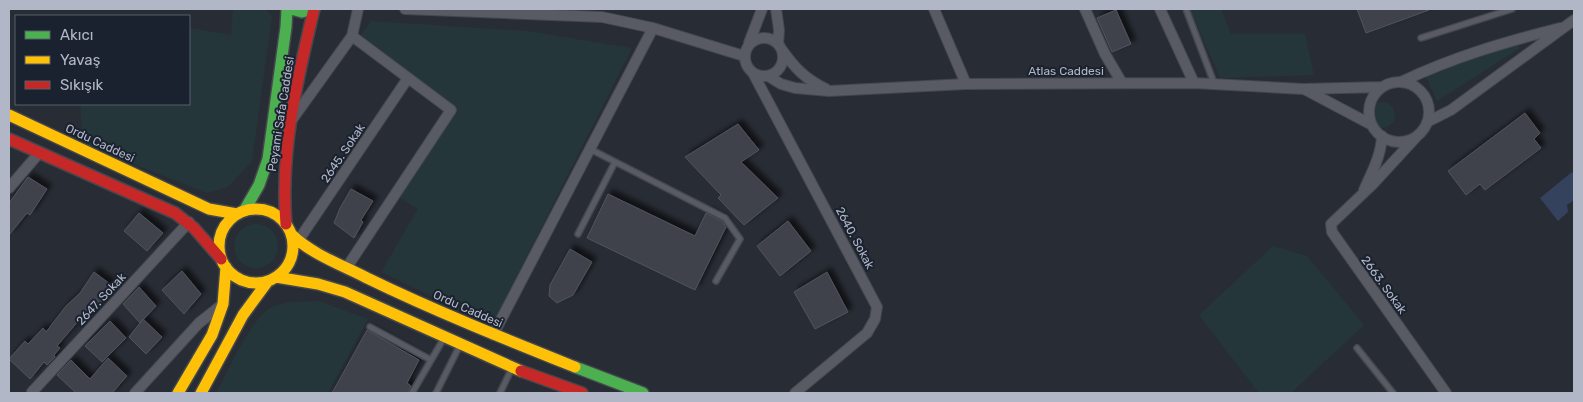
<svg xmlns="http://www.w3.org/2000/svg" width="1583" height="402" font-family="Rubik,sans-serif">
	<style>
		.green { fill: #25363a }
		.water { fill: #34425e }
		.building { fill: #3f434b; stroke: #50545c; filter: url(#shadow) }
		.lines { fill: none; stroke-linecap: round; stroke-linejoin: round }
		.lane-casing { stroke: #44474d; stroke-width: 8 }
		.street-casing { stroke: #44474d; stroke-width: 12 }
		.fast-casing { stroke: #44474d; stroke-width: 14 }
		.slow-casing { stroke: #44474d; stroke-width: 14 }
		.jam-casing { stroke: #44474d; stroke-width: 14 }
		.lane { stroke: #585b63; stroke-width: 5 }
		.street { stroke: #585b63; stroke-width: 10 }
		.fast { stroke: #4caf50; stroke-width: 11 }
		.slow { stroke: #ffc107; stroke-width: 11 }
		.jam { stroke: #c62828; stroke-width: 11 }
		.labels { text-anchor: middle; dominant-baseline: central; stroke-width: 4; stroke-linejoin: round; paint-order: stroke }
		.street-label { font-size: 12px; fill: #b1b7c7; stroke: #1b222f }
	</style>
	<defs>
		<filter id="shadow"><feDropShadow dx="4.5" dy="-4.5" stdDeviation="2.5" flood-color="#0009"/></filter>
	</defs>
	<rect width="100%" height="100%" fill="#282c34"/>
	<path class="green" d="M233 9H265L272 16 252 161 228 187 207 193 83 144 80 104H189V28L231 35Z
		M1190 9H1221L1231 34H1305L1314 75 1220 78Z
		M371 21 527 31 632 48 492 325 381 272 418 209 399 197 456 108 361 35Z
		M1518 44 1520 48 1437 101 1425 75Z
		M1369 115a13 13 0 1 1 26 0a13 13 0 1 1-26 0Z
		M234 246a22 22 0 1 1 44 0a22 22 0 1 1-44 0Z
		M1273 246 1307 256 1364 325 1291 393H1259L1199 315Z
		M319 301 368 319 328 393H216C227 373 251 319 270 308 284 300 304 302 319 301Z"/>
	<path class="water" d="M1572 172 1574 175V200L1567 205 1568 212 1558 221 1540 198Z"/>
	<path class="building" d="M1357 9H1429V10L1366 33Z
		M1116 10 1131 44 1112 52 1097 18Z
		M1525 113 1540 133 1534 139 1541 148 1485 190 1480 184 1466 195 1448 171Z
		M738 124 759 150 741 162 778 198 744 225 718 198 721 195 685 157Z
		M28 177 47 189 30 215 27 213 9 235V203Z
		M351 189 373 201 361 220 363 222 354 238 334 223 340 208Z
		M608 194 695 236 706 213 722 221 726 227 695 290 587 238Z
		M139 213 163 233 147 251 124 231Z
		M788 221 811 251 780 276 757 246Z
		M570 249 592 262 573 295 557 303 549 296 550 285Z
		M182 271 201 294 184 314 162 290Z
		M94 272 114 287 84 322 80 319 57 346 60 348 54 355 55 357 47 365 44 362 30 379 9 359 25 341 28 344 43 328 46 332 66 306 80 293Z
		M827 272 848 312 815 329 794 292Z
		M139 287 156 306 140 323 123 304Z
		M143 319 162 337 146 354 129 337Z
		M110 321 126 338 102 362 85 346Z
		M367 330 419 360 407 383 411 386 408 393H332Z
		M108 358 127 376 112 393H76L57 375 71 360 90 379Z"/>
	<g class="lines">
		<g class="lane-casing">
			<path id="lane" d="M1186 9 1214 83
				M1421 38 1512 9
				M590 149 725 218 740 239 716 281
				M578 234 615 162
				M370 327 431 360
				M1357 348 1393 393
				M412 393 444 338
				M436 393 460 345
				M500 393 512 368"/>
		</g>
		<g class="street-casing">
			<path id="street" d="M405 9 602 17 653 28 744 56
				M776 9 779 30 778 44
				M934 9 966 84
				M1085 9 1105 54 1122 83
				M1160 9 1194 83
				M745 57a19 19 0 1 1 38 0a19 19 0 1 1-38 0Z
				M749 43 762 9
				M782 50C795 68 805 79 826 89
				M753 73 877 307 875 319 867 333 795 393
				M768 76 781 84 795 88 829 91 966 84 1194 83 1303 89 1382 87
				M1401 82C1453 57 1505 42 1560 28
				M1369 112a30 30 0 1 1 60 0a30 30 0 1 1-60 0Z
				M1304 89 1372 125
				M291 121 352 36 358 9
				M1427 122 1451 110 1574 20
				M1418 135 1372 185 1331 224 1332 232 1446 393
				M9 188 40 152
				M1364 190C1372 172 1381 156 1382 136
				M298 241 408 78
				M347 267 451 110 352 36
				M493 335 653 28
				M34 393 32 392 189 222
				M135 393 199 323 223 304"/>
		</g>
		<g class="fast-casing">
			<path id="fast" d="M291 9 302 12 314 9
				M244 211 259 185 268 159 286 27 287 9
				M575 367 643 393"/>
		</g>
		<g class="slow-casing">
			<path id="slow" d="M9 115 209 209 237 214
				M219 246a37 37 0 1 1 74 0a37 37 0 1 1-74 0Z
				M291 234C311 254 342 265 367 278 435 311 505 339 575 367
				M276 277 318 284 345 292 521 371
				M178 393 212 335 223 304 226 267
				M201 393 243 315 268 281"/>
		</g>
		<g class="jam-casing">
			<path id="jam" d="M9 139 175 213 194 228 221 259
				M286 224C280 151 297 80 314 9
				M521 371 582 393"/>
		</g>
		<use href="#lane" class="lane"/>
		<use href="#street" class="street"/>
		<use href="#fast" class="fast"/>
		<use href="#slow" class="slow"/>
		<use href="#jam" class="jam"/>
	</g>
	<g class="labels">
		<g class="street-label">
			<text x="1066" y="71">Atlas Caddesi</text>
			<text transform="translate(281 114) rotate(-81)">Peyami Safa Caddesi</text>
			<text transform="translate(100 143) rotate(25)">Ordu Caddesi</text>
			<text transform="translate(343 153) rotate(-56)">2645. Sokak</text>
			<text transform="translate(855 238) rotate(62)">2640. Sokak</text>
			<text transform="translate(1384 285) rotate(54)">2663. Sokak</text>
			<text transform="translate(101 299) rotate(-47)">2647. Sokak</text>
			<text transform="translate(468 309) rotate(24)">Ordu Caddesi</text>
		</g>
	</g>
	<rect width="1583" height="402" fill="none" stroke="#b1b7c7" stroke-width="20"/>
	<rect x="15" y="15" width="175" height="90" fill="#1b222f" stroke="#575e6c"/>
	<rect x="25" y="31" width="25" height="8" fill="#4caf50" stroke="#575e6c"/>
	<text x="60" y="40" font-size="15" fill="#b1b7c7">Akıcı</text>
	<rect x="25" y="56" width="25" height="8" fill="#ffc107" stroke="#575e6c"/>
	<text x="60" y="65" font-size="15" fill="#b1b7c7">Yavaş</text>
	<rect x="25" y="81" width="25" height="8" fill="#c62828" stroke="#575e6c"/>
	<text x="60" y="90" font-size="15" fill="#b1b7c7">Sıkışık</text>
</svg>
